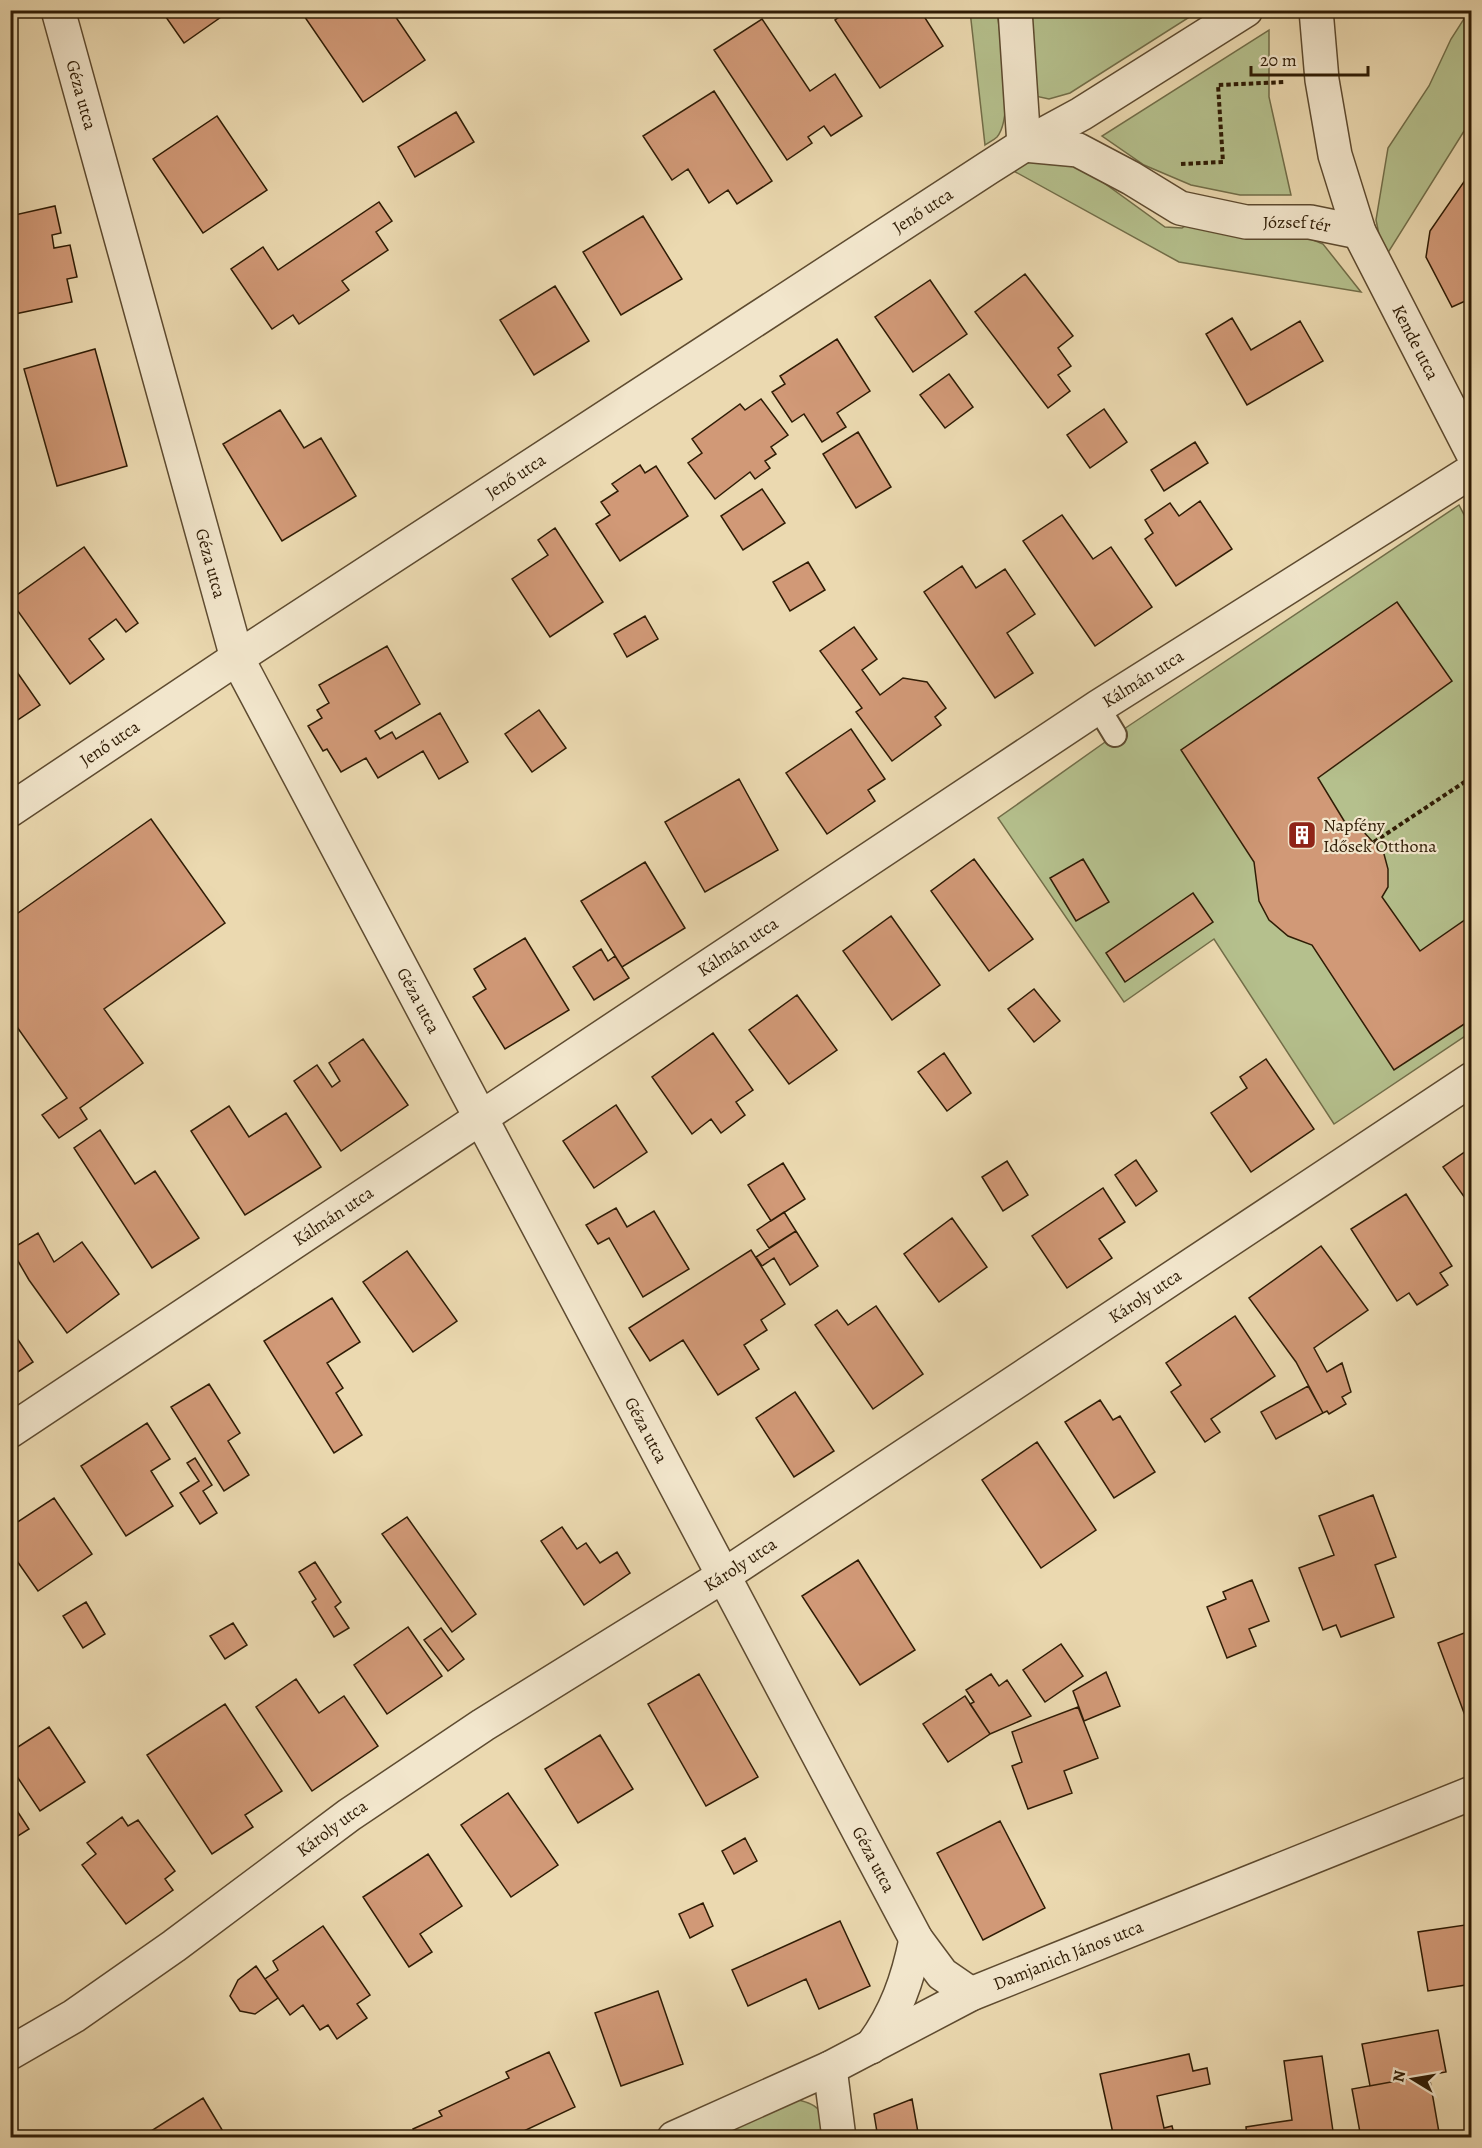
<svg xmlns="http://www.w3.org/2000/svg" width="1482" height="2148" font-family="Alegreya,serif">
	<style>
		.green { fill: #b5c08d; stroke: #726e49; stroke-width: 1.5 }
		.building { fill: #d19977; stroke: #2f1c05; stroke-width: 1.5 }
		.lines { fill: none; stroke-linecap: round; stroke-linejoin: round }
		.lane-casing { stroke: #5e4b30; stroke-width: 26 }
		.street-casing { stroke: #5e4b30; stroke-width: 36 }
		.path { stroke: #2f1c05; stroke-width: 4; stroke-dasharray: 4.5 3; stroke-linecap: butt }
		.lane { stroke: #f2e6cc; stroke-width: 22 }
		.street { stroke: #f2e6cc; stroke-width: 33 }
		.labels { text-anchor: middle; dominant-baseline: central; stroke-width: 4.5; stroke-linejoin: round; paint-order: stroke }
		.street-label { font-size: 18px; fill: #2f1c05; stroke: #f2e6cc }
		.poi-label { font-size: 18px; fill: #2f1c05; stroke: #f2e6cc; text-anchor: start }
	</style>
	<rect width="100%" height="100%" fill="#ebd9b0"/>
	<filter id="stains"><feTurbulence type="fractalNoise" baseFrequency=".00333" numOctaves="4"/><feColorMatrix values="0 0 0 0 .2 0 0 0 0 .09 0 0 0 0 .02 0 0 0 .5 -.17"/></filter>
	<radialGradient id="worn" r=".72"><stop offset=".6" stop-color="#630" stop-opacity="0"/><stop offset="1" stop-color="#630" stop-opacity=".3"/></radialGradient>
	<path class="green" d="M970 11H997C1000 38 1015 116 997 137 994 140 989 142 985 145Z
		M1025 11H1199L1070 93 1049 99 1035 96Z
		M1469 11H1471V120L1384 259 1376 220 1388 148 1429 86 1451 39Z
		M1269 30V97L1291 195H1240L1191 185 1144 165 1102 136Z
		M1027 150 1086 170 1165 227 1182 228 1200 216 1301 235 1323 244 1361 292 1179 262 1001 164Z
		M1459 505 1472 530 1471 1032 1334 1124 1214 939 1124 1002 998 818 1115 735Z
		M791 2098C820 2105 823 2108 826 2138H686Z"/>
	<path class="building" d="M161 10H231L184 43Z
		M300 10H391L425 60 363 102Z
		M849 10H920L943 46 880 88 835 20Z
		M762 19 810 91 835 74 862 116 831 136 824 126 808 137 812 143 787 160 714 50Z
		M714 91 772 181 737 204 728 190 709 203 688 169 672 180 643 136Z
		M456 112 474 142 415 177 398 147Z
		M217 116 267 190 203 233 153 159Z
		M1470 173 1472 298 1452 307 1426 257 1430 231Z
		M379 202 392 221 376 232 388 250 342 281 349 290 299 324 293 315 272 329 231 269 263 247 278 270Z
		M55 206 61 233 52 235 54 248 70 245 77 277 67 279 72 302 10 315V216Z
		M643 216 682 279 621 315 583 252Z
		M1025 274 1073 336 1058 348 1071 366 1058 375 1070 391 1048 408 975 312Z
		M930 280 967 334 913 372 875 317Z
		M555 286 589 341 534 375 500 320Z
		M1232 318 1251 350 1300 321 1323 361 1247 405 1206 334Z
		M837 339 870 391 837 413 846 427 822 442 804 414 792 422 772 392 785 384 780 376Z
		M95 349 127 466 57 486 24 369Z
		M949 374 973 407 945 428 920 395Z
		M761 399 788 435 771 447 776 454 765 461 770 468 755 479 750 472 715 499 688 463 702 453 692 439 740 404 745 410Z
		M1104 409 1127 442 1090 468 1067 435Z
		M280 410 304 448 321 438 356 496 282 541 223 444Z
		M858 432 891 487 856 508 823 454Z
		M1195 442 1208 463 1164 491 1151 470Z
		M640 465 645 473 656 466 688 516 620 561 596 524 610 515 601 502 618 491 612 484Z
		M762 489 785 523 743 550 721 516Z
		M1200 501 1232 549 1176 586 1145 539 1153 533 1145 520 1170 503 1179 516Z
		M1062 515 1093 559 1111 547 1152 607 1095 646 1023 541Z
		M555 528 603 602 550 637 512 579 548 555 538 540Z
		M84 547 138 623 126 632 116 619 89 639 104 659 70 684 10 600Z
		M808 562 825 590 790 611 773 582Z
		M962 566 976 588 1005 569 1035 614 1007 633 1033 673 995 698 924 592Z
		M1397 602 1452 681 1318 778 1346 824 1360 828 1384 854 1388 869V887L1382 897 1420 951 1472 915V1019L1394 1070 1312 945 1288 936 1269 920 1259 901 1254 862 1181 750Z
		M645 616 658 639 627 657 614 634Z
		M854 627 877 659 862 670 880 695 903 678 927 682 946 708 935 717 941 725 892 761 856 712 862 708 820 651Z
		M387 646 420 704 375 731 380 739 392 732 396 739 440 713 468 762 439 779 423 751 378 778 366 758 341 772 327 749 323 751 308 726 322 718 317 710 329 703 319 685Z
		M10 662 40 705 10 725Z
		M539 710 566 748 532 772 505 734Z
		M851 729 885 779 868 790 875 801 827 834 786 773Z
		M739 779 778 850 705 892 665 822Z
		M151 819 225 923 104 1009 143 1063 80 1108 87 1119 59 1138 42 1115 67 1098 10 1017V901L18 913Z
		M974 859 1033 939 989 971 931 891Z
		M1083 859 1109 902 1076 921 1050 878Z
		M645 862 685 928 622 967 581 901Z
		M1193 893 1213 922 1125 982 1106 953Z
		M891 916 940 985 892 1020 843 951Z
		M525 938 569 1010 505 1049 473 997 486 989 474 969Z
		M601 949 608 961 615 956 629 978 594 1000 573 967Z
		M1034 989 1060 1021 1034 1042 1008 1009Z
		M797 995 837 1050 789 1084 749 1030Z
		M713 1033 753 1090 736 1102 745 1115 721 1133 711 1119 692 1134 652 1077Z
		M363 1039 408 1105 341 1151 294 1081 317 1065 332 1087 340 1081 329 1063Z
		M944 1053 971 1093 947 1111 918 1072Z
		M1266 1059 1314 1129 1251 1172 1211 1113 1247 1088 1240 1077Z
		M616 1105 647 1152 594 1188 563 1141Z
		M229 1106 249 1137 286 1113 321 1167 245 1215 191 1131Z
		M100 1130 135 1184 155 1171 199 1238 152 1268 74 1148Z
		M1472 1147V1208L1443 1167Z
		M1136 1160 1157 1191 1136 1206 1115 1175Z
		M1007 1161 1028 1195 1003 1211 982 1177Z
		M783 1163 805 1199 771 1221 748 1185Z
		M1103 1188 1125 1222 1099 1239 1112 1258 1067 1288 1032 1236Z
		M1406 1194 1452 1266 1440 1273 1448 1285 1417 1305 1409 1293 1397 1301 1351 1229Z
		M616 1208 627 1227 654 1211 689 1269 643 1297 609 1238 598 1244 586 1225Z
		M784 1212 796 1231 769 1248 757 1230Z
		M952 1218 987 1267 939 1302 904 1254Z
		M796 1231 818 1266 790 1285 774 1258 762 1266 756 1257Z
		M38 1233 54 1262 82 1242 119 1294 67 1333 29 1280 11 1249Z
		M1321 1246 1368 1310 1314 1348 1327 1372 1342 1363 1351 1392 1342 1397 1346 1404 1329 1414 1327 1411 1323 1413 1296 1362 1249 1298Z
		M751 1250 785 1304 761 1320 767 1330 744 1345 759 1369 718 1395 683 1340 650 1361 629 1328Z
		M407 1251 457 1321 413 1352 363 1282Z
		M332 1298 360 1342 327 1363 343 1388 336 1393 362 1435 334 1453 264 1341Z
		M876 1306 923 1374 873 1409 815 1325 837 1310 848 1325Z
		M1235 1316 1275 1376 1211 1419 1220 1432 1205 1442 1171 1392 1181 1385 1166 1363Z
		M10 1328 33 1362 10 1377Z
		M209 1384 240 1433 228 1441 249 1475 224 1491 171 1407Z
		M1308 1386 1323 1413 1276 1439 1261 1412Z
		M795 1392 834 1451 794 1477 756 1418Z
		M1100 1400 1113 1420 1120 1416 1155 1472 1114 1498 1065 1422Z
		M147 1423 170 1459 151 1471 173 1506 126 1536 81 1466Z
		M1037 1442 1096 1530 1041 1568 982 1480Z
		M195 1458 212 1485 203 1491 217 1513 200 1524 180 1493 199 1481 187 1463Z
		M1373 1495 1396 1557 1375 1565 1394 1617 1341 1637 1336 1625 1323 1630 1299 1568 1334 1555 1319 1516Z
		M54 1498 92 1554 38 1591 10 1551V1527Z
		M407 1517 476 1614 452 1632 382 1534Z
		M562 1527 577 1549 586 1543 600 1563 617 1552 630 1573 584 1605 541 1541Z
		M858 1560 915 1650 860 1685 802 1596Z
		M315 1562 341 1602 335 1607 349 1628 334 1637 312 1602 316 1599 299 1572Z
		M1252 1580 1269 1621 1249 1629 1256 1646 1227 1658 1207 1607 1226 1599 1223 1592Z
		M86 1602 105 1634 83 1648 63 1616Z
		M233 1623 247 1645 225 1659 210 1636Z
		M408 1627 442 1676 387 1714 354 1665Z
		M441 1628 464 1659 448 1671 424 1640Z
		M1472 1630V1728L1470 1729 1438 1643Z
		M1061 1644 1083 1676 1045 1702 1023 1670Z
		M1106 1672 1120 1706 1084 1721 1073 1691Z
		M699 1674 758 1777 706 1806 648 1704Z
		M991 1674 999 1686 1007 1680 1031 1716 990 1734 970 1704 974 1702 966 1690Z
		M296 1679 319 1713 344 1696 378 1746 312 1791 256 1707Z
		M965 1696 990 1734 948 1762 923 1724Z
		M225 1704 282 1791 245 1815 253 1827 212 1854 147 1755Z
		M1078 1707 1098 1758 1064 1771 1072 1793 1028 1809 1012 1766 1022 1762 1012 1732Z
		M49 1727 85 1782 40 1811 10 1766V1752Z
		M600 1735 633 1789 578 1823 545 1769Z
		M508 1793 558 1865 511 1897 461 1825Z
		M10 1800 29 1829 10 1841Z
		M122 1817 128 1826 138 1820 175 1871 165 1879 173 1890 126 1924 82 1865 96 1854 87 1843Z
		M1000 1821 1045 1908 983 1940 937 1853Z
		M745 1838 757 1861 734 1874 722 1851Z
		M428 1854 462 1906 420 1934 432 1952 409 1967 363 1897Z
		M703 1903 713 1926 690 1938 679 1914Z
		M840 1921 870 1986 819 2009 806 1979 748 2006 732 1970Z
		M1472 1924V1984L1428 1991 1418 1932Z
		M323 1926 370 1995 357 2004 367 2018 337 2039 328 2025 320 2030 303 2005 290 2015 265 1979 278 1970 273 1961Z
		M256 1966 278 1998 255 2014 240 2011 230 1996 238 1980Z
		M658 1991 683 2064 621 2086 595 2013Z
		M1438 2030 1446 2072 1370 2086 1362 2044Z
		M549 2052 575 2107 509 2138H417L413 2129 442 2116 439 2111 509 2078 506 2072Z
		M1189 2054 1193 2071 1207 2068 1210 2084 1157 2096 1164 2128 1172 2126 1175 2138H1114L1100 2074Z
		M1322 2056 1334 2138H1247L1246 2127 1292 2120 1284 2061Z
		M1429 2075 1440 2138H1388V2133L1361 2138 1352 2089Z
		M1472 2096V2127L1467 2097Z
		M203 2098 227 2138H140Z
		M912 2099 919 2138H878L874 2114Z"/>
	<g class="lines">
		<g class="lane-casing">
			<path id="lane" d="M1098 707 1115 735"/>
		</g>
		<g class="street-casing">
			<g id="street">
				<path id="s1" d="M58 10 237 658 916 1939 942 1974 971 1994"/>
				<path d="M1015 10 1024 145"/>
				<path id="s2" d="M1316 10 1322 80 1335 155 1359 232 1472 452"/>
				<path id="s3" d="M1024 145 1078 150 1131 178 1180 208 1246 222H1310L1359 232"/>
				<path id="s4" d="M10 810 252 648 988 168 1024 145 1081 114 1246 10"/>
				<path id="s5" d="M10 1431 1098 707 1472 471"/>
				<path d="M871 2047C896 2014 908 1979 916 1939"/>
				<path id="s6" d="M10 2053 74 2016 174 1946 349 1815 483 1725 723 1576 1472 1079"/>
				<path d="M830 2068 839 2138"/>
				<path id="s7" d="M674 2138 830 2068 971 1994 1472 1793"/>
			</g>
		</g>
		<path class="path" d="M1181 164 1223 162 1218 85 1286 82
			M1374 842 1472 777"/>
		<use href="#lane" class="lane"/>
		<use href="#street" class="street"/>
	</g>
	<defs>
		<g id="building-square" transform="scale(1.5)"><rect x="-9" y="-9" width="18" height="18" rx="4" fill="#8f2418" stroke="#f2e6cc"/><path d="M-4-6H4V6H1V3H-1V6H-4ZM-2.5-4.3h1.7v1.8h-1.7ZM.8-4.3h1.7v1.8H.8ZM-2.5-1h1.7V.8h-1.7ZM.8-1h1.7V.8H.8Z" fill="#fff"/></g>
	</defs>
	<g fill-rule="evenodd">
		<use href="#building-square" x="1302" y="835"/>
	</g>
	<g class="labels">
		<g class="street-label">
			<text stroke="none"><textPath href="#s1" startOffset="88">Géza utca</textPath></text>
			<text stroke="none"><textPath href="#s4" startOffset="1092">Jenő utca</textPath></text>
			<text stroke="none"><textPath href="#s3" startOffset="290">József tér</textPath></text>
			<text stroke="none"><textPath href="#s2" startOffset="351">Kende utca</textPath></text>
			<text stroke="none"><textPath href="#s4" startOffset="606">Jenő utca</textPath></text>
			<text stroke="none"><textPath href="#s1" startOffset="574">Géza utca</textPath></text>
			<text stroke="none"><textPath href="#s5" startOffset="1360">Kálmán utca</textPath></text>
			<text stroke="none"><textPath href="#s4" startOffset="120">Jenő utca</textPath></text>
			<text stroke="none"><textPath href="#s5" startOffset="874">Kálmán utca</textPath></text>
			<text stroke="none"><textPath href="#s1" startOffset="1060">Géza utca</textPath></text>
			<text stroke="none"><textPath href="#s5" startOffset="388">Kálmán utca</textPath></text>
			<text stroke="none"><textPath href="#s6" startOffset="1365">Károly utca</textPath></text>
			<text stroke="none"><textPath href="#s1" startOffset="1546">Géza utca</textPath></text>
			<text stroke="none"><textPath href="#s6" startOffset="879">Károly utca</textPath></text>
			<text stroke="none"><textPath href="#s6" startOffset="393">Károly utca</textPath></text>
			<text stroke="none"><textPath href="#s1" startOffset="2032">Géza utca</textPath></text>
			<text stroke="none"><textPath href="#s7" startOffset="435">Damjanich János utca</textPath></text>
		</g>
		<g class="poi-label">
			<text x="1323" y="825">Napfény<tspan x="1323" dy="21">Idősek Otthona</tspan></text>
		</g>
	</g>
	<rect width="1482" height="2148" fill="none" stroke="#ebd9b0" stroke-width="36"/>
	<rect x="12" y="12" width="1458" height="2124" fill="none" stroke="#2f1c05" stroke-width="3"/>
	<rect x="18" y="18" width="1446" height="2112" fill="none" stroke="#2f1c05" stroke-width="1.5"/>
	<g transform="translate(1413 2079) rotate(281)" stroke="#f2e6cc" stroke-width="4.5" paint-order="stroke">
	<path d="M0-4.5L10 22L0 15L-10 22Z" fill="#2f1c05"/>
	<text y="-9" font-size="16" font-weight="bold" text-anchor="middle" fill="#2f1c05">N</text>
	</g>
	<path d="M1251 66v9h117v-9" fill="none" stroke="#2f1c05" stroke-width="3"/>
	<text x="1260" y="66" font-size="18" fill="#2f1c05" stroke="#f2e6cc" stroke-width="4.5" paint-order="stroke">20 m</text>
	<rect width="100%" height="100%" filter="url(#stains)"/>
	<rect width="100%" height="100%" fill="url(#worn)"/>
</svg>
